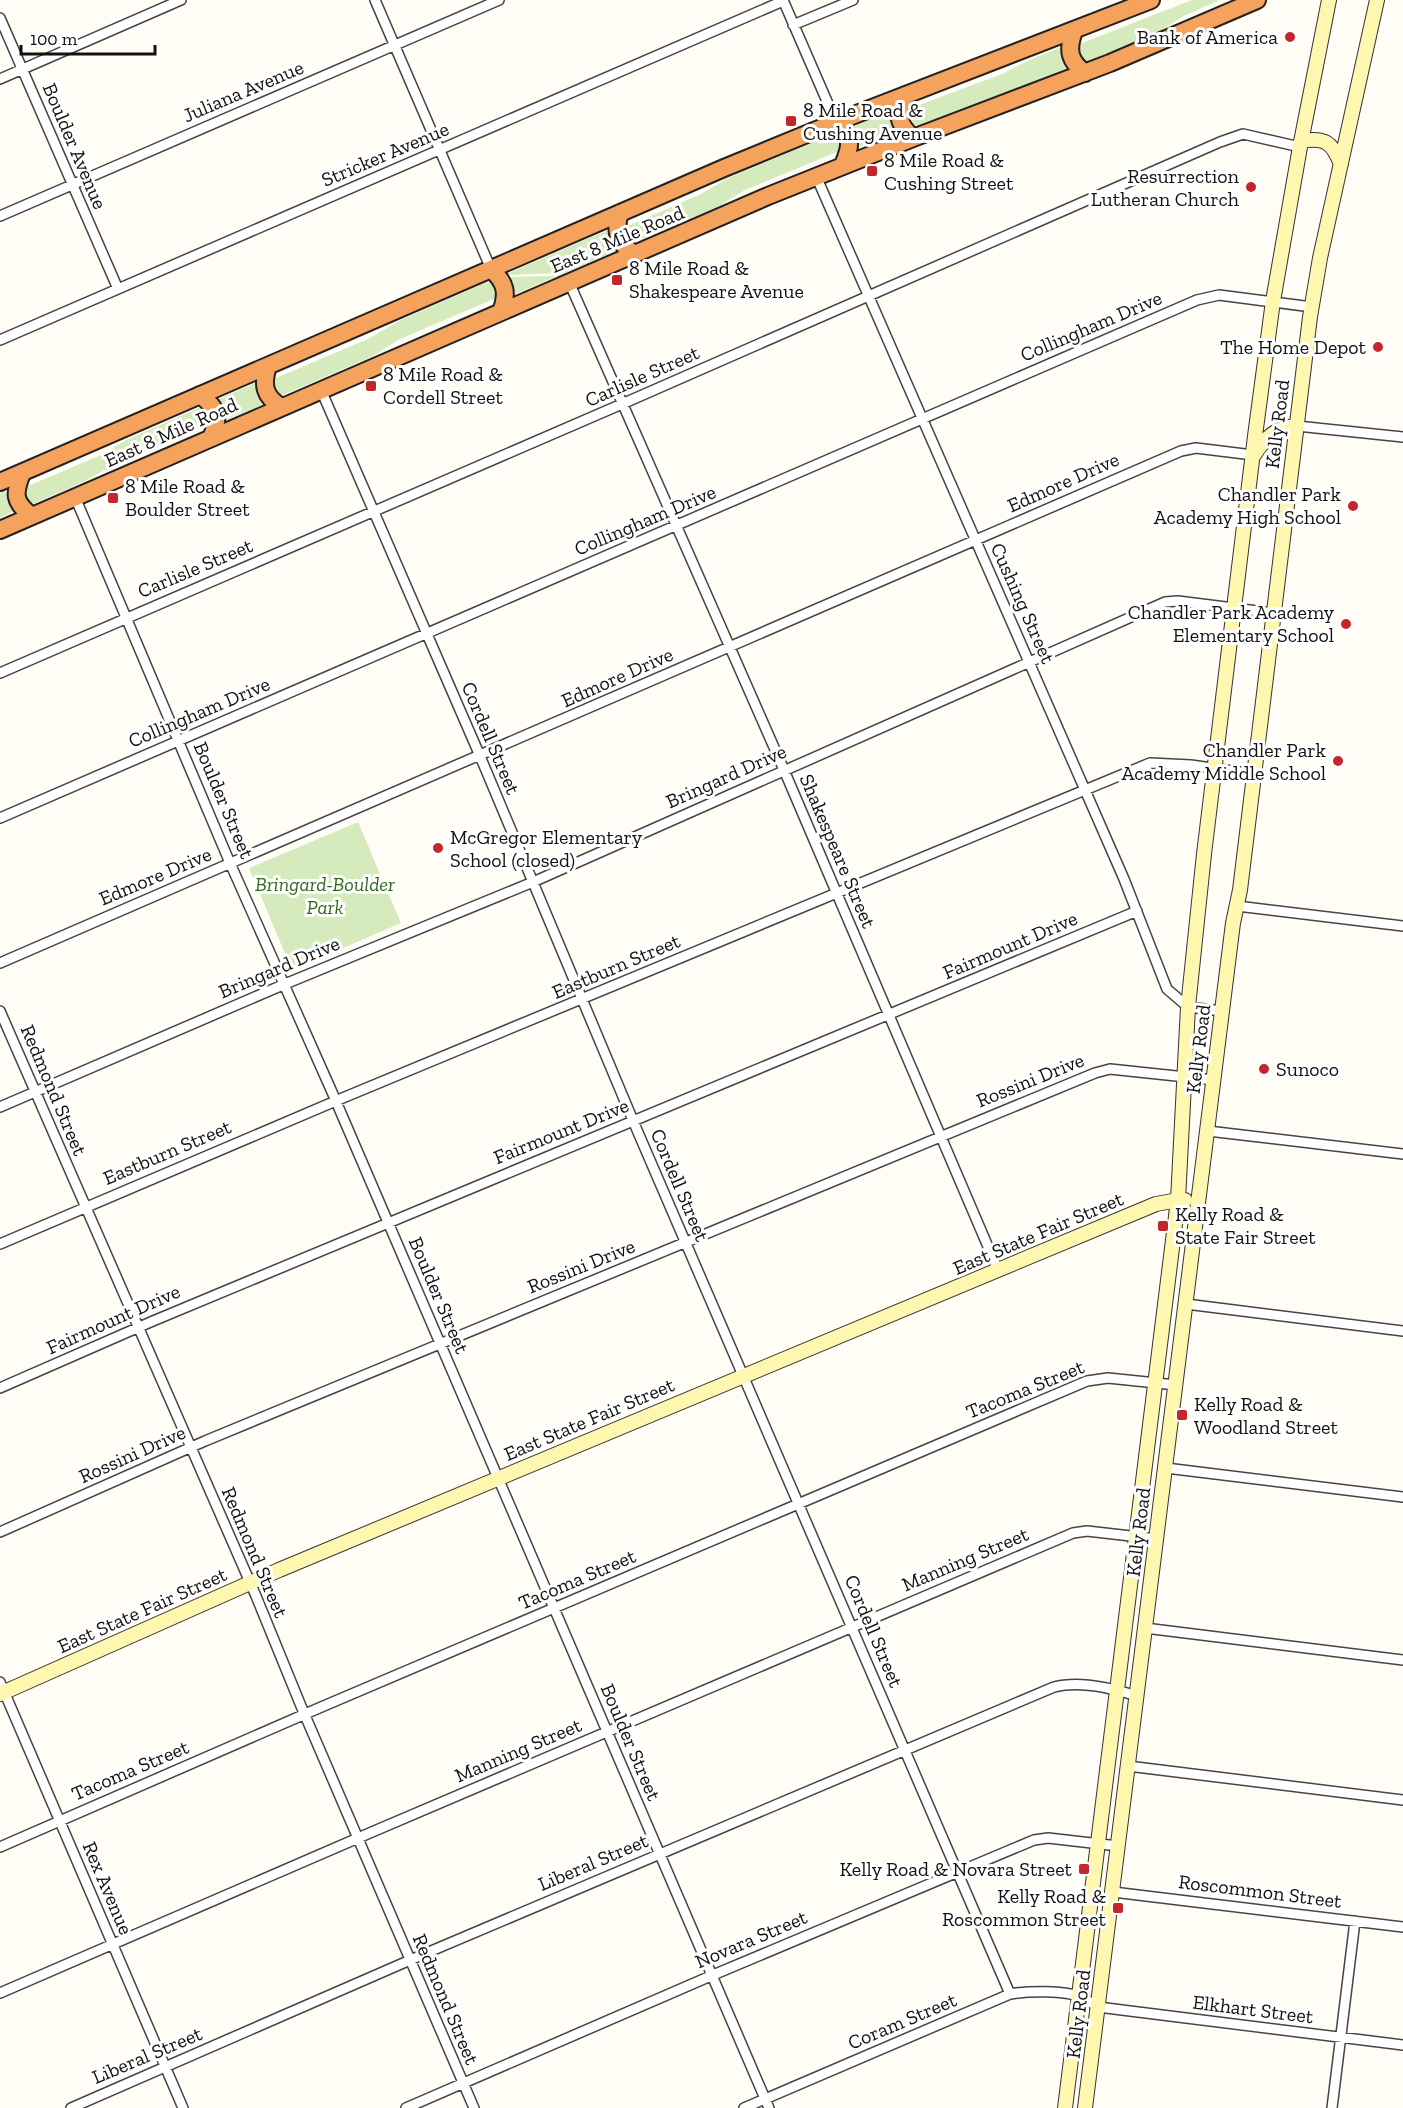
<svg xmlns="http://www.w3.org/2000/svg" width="1403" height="2108" font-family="'Zilla Slab',serif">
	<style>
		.green { fill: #d5ebbd }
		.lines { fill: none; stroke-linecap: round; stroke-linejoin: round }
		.street-casing { stroke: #444; stroke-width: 12 }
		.secondary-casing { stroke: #333; stroke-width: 16 }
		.highway-casing { stroke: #222; stroke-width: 20 }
		.street { stroke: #fff; stroke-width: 9 }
		.secondary { stroke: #fff6b0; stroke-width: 14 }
		.highway { stroke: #f5a25d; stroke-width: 16 }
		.poi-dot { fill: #c4262e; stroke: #fff; stroke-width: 2 }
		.labels { text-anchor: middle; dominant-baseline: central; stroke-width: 6; stroke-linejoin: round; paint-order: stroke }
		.poi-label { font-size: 20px; fill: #111; stroke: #fff; text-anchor: start }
		.street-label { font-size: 20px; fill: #111; stroke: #fff }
		.park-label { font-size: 20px; font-style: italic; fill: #2f6b1f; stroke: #fff }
	</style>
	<rect width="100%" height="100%" fill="#fffdf5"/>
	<path class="green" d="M1192 0H1220L1184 16 1155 34 1089 61 1082 60 1077 49 1082 43Z
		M1062 47 1063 59 1068 69 917 126 908 123 907 110 911 108 1002 74 1029 60Z
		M891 112 897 133 856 148 851 127Z
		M831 135 838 136 842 141 840 150 837 152 745 190 717 207 638 241H628L625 229 630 225 701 194 728 178Z
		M608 230 616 251 557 277 555 273 511 275 509 273Z
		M507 273 510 277 554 276 555 277 513 295 512 286Z
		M492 282 497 286V297L494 299 400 339 371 357 283 395 277 396 271 384 276 378 368 339 399 321 485 283Z
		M255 383 262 405 224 420 217 400Z
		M201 407 207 410 209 420 204 425 114 465 83 482 35 503 25 501 23 491 28 486 101 455 126 440Z
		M8 491 15 511 0 518V493Z
		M358 822 401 923 292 970 249 868Z"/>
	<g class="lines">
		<g class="street-casing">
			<path id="street" d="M375 0 491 269
				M783 0 836 122
				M0 18 118 289
				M793 25 853 0
				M0 79 181 0
				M816 176 1124 879 1167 989 1188 1007 1222 1011
				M0 216 499 0
				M569 282 784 770 998 1270
				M0 340 783 1
				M321 390 480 756 637 1130 1010 1994
				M1297 426 1403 437
				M75 497 230 863 332 1092 769 2108
				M0 673 622 404 1220 142 1243 134 1300 147
				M0 818 1197 300 1219 295 1312 307
				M1237 906 1403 926
				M0 963 1181 451 1196 448 1253 455
				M0 1011 256 1596 301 1706 474 2108
				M0 1107 285 984 533 882 1165 602 1178 601 1274 613
				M1208 1131 1403 1154
				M0 1244 345 1097 1150 763 1191 765 1254 774
				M1186 1304 1403 1331
				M0 1388 153 1321 1137 911
				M1166 1468 1403 1497
				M0 1532 205 1441 1095 1073 1110 1069 1214 1080
				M1145 1628 1403 1660
				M0 1682 183 2108
				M1128 1766 1403 1800
				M0 1847 319 1708 1087 1381 1108 1378 1176 1385
				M1113 1892 1403 1927
				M0 1993 372 1832 1073 1533 1087 1531 1157 1539
				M71 2108 424 1954 1054 1687C1080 1680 1112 1688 1137 1696
				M406 2108 713 1975 1034 1840 1048 1838 1118 1846
				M744 2108 1010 1994C1028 1991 1065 1990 1081 1997 1087 2000 1093 2004 1098 2007L1403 2045
				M1332 2108 1355 1921"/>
		</g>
		<g class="secondary-casing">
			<path id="secondary" d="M1301 141C1325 137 1332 142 1341 164
				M1254 455C1265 438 1276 427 1297 426
				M0 1694 279 1570 1156 1204 1178 1200H1185
				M1065 2108 1178 1200 1188 1007 1204 854 1255 436 1273 301 1300 147 1329 0
				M1085 2108 1233 923 1240 890 1310 317 1320 258 1377 0"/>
		</g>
		<g class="highway-casing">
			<path id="highway" d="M1074 31C1067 50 1069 61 1085 73
				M905 95C896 115 897 123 913 138
				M836 122C852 139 852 144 843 165
				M620 213C614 231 618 243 634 254
				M491 269C506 283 508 293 501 312
				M268 366C262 385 264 396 281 407
				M200 395C219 409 220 417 211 438
				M22 473C14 493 13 502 32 516
				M0 482 724 168 836 122 1151 0
				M0 530 768 196 913 138 1110 63 1257 0"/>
		</g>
		<use href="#street" class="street"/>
		<use href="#secondary" class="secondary"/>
		<use href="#highway" class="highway"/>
	</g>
	<g class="poi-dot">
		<circle cx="1290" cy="37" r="6"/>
		<rect x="785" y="115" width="12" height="12" rx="3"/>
		<rect x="866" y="165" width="12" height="12" rx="3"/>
		<circle cx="1251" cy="187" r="6"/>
		<rect x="611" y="274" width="12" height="12" rx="3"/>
		<circle cx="1378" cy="347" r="6"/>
		<rect x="365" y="380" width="12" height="12" rx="3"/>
		<rect x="107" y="492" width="12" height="12" rx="3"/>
		<circle cx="1353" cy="506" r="6"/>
		<circle cx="1346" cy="624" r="6"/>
		<circle cx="1338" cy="761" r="6"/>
		<circle cx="438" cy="848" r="6"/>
		<circle cx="1264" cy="1069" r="6"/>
		<rect x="1157" y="1220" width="12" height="12" rx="3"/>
		<rect x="1176" y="1409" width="12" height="12" rx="3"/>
		<rect x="1078" y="1863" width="12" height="12" rx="3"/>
		<rect x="1112" y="1902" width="12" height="12" rx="3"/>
	</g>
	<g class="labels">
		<g class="poi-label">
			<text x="1278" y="37" text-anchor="end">Bank of America</text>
			<text x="803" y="110">8 Mile Road &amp;<tspan x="803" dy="23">Cushing Avenue</tspan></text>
			<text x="884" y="160">8 Mile Road &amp;<tspan x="884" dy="23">Cushing Street</tspan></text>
			<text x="1239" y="176" text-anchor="end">Resurrection<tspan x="1239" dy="23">Lutheran Church</tspan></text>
			<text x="629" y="268">8 Mile Road &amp;<tspan x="629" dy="23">Shakespeare Avenue</tspan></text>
			<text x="1366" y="347" text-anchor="end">The Home Depot</text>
			<text x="383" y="374">8 Mile Road &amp;<tspan x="383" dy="23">Cordell Street</tspan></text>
			<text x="125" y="486">8 Mile Road &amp;<tspan x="125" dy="23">Boulder Street</tspan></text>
			<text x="1341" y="494" text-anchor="end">Chandler Park<tspan x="1341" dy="23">Academy High School</tspan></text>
			<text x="1334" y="612" text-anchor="end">Chandler Park Academy<tspan x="1334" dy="23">Elementary School</tspan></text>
			<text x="1326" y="750" text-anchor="end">Chandler Park<tspan x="1326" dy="23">Academy Middle School</tspan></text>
			<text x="450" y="837">McGregor Elementary<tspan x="450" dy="23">School (closed)</tspan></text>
			<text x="1276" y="1069">Sunoco</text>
			<text x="1175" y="1214">Kelly Road &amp;<tspan x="1175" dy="23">State Fair Street</tspan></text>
			<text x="1194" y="1404">Kelly Road &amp;<tspan x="1194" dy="23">Woodland Street</tspan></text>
			<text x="1072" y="1869" text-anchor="end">Kelly Road &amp; Novara Street</text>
			<text x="1106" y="1896" text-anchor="end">Kelly Road &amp;<tspan x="1106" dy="23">Roscommon Street</tspan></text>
		</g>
		<g class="street-label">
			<text transform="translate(243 91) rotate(-23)">Juliana Avenue</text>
			<text transform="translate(75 146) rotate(67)">Boulder Avenue</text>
			<text transform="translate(385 154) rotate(-23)">Stricker Avenue</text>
			<text transform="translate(617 239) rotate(-23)">East 8 Mile Road</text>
			<text transform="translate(1091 326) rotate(-23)">Collingham Drive</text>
			<text transform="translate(642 376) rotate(-24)">Carlisle Street</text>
			<text transform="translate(1277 424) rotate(-83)">Kelly Road</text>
			<text transform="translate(171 432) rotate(-24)">East 8 Mile Road</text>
			<text transform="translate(1063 482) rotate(-24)">Edmore Drive</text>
			<text transform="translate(645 520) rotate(-23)">Collingham Drive</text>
			<text transform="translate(195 568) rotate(-23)">Carlisle Street</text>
			<text transform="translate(1023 603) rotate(66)">Cushing Street</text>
			<text transform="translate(617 677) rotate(-24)">Edmore Drive</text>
			<text transform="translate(199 712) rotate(-23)">Collingham Drive</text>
			<text transform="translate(491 738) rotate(67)">Cordell Street</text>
			<text transform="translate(726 776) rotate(-24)">Bringard Drive</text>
			<text transform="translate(224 800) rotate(67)">Boulder Street</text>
			<text transform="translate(838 851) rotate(67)">Shakespeare Street</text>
			<text transform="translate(155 876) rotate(-23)">Edmore Drive</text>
			<text transform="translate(1010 945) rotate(-23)">Fairmount Drive</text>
			<text transform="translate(616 966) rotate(-23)">Eastburn Street</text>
			<text transform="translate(279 967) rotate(-23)">Bringard Drive</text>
			<text transform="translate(1198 1049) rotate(-83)">Kelly Road</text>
			<text transform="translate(1030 1080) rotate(-22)">Rossini Drive</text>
			<text transform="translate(54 1090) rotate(67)">Redmond Street</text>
			<text transform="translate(561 1131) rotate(-22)">Fairmount Drive</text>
			<text transform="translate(167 1152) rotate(-23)">Eastburn Street</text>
			<text transform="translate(680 1185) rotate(67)">Cordell Street</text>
			<text transform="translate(1038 1233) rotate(-23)">East State Fair Street</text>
			<text transform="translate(581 1266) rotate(-22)">Rossini Drive</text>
			<text transform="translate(439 1295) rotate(67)">Boulder Street</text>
			<text transform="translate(113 1319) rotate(-24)">Fairmount Drive</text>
			<text transform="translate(1025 1389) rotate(-22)">Tacoma Street</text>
			<text transform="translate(589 1419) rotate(-23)">East State Fair Street</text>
			<text transform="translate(132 1454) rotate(-24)">Rossini Drive</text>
			<text transform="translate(1138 1532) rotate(-83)">Kelly Road</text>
			<text transform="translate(255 1552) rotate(67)">Redmond Street</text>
			<text transform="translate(965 1559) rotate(-23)">Manning Street</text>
			<text transform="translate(577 1579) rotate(-23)">Tacoma Street</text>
			<text transform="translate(142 1610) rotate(-24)">East State Fair Street</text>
			<text transform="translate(874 1631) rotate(67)">Cordell Street</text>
			<text transform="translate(631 1742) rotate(67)">Boulder Street</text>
			<text transform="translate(518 1750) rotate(-23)">Manning Street</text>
			<text transform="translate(130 1770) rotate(-23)">Tacoma Street</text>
			<text transform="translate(593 1862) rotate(-23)">Liberal Street</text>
			<text transform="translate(108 1888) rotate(67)">Rex Avenue</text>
			<text transform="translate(1260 1891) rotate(7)">Roscommon Street</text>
			<text transform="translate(751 1939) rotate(-23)">Novara Street</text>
			<text transform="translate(446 1999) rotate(67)">Redmond Street</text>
			<text transform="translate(1253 2009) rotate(7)">Elkhart Street</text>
			<text transform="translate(1078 2014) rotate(-83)">Kelly Road</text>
			<text transform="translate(902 2021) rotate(-23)">Coram Street</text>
			<text transform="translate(147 2055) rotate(-23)">Liberal Street</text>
		</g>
		<g class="park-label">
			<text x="325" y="884">Bringard-Boulder<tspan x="325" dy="23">Park</tspan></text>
		</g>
	</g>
	<path d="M21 45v9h134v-9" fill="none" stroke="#111111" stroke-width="3"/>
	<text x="30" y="45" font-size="18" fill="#111111" stroke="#ffffff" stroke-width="4.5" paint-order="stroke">100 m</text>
</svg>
